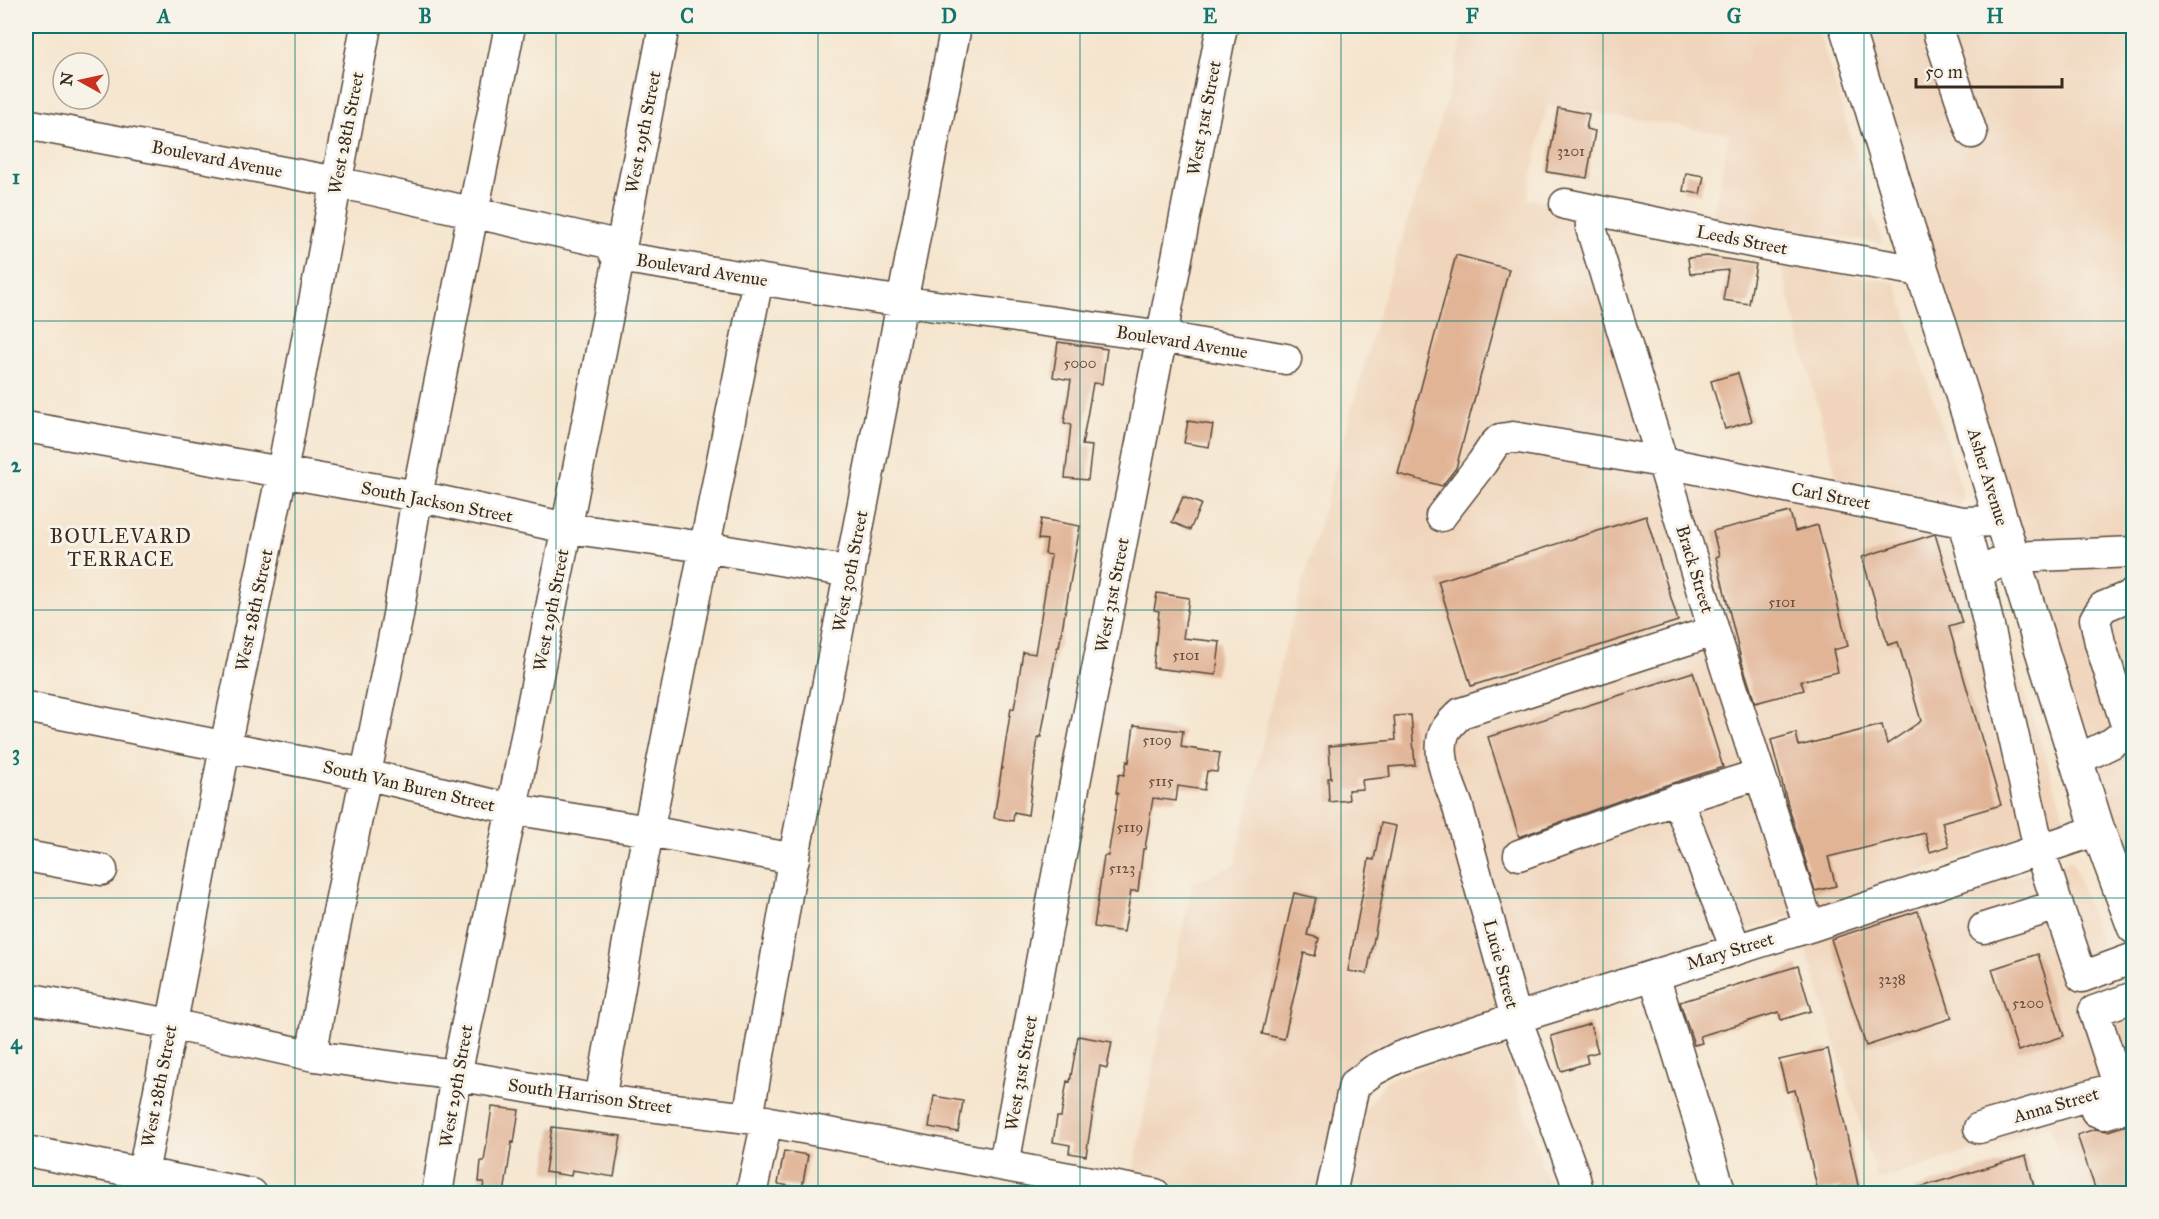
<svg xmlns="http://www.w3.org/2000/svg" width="2159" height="1219" font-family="'IM FELL Great Primer',serif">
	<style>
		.built { fill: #f0d5bc }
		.building { fill: #e1b496 }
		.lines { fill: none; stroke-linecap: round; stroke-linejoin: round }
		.minor-casing { stroke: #574638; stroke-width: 33 }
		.major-casing { stroke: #574638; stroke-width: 36 }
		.minor { stroke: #fff; stroke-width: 30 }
		.major { stroke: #fff; stroke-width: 33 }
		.grid { fill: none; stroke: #0f766e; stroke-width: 1.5; stroke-opacity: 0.55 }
		.labels { text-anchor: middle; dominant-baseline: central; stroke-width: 6; stroke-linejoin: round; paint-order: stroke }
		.number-label { font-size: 15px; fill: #644c3c }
		.street-label { font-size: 18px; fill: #3b2a1e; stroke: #f7f3e8 }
		.neighbourhood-label { font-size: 20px; letter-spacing: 1.5px; fill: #3b2a1e; stroke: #f7f3e8 }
		.neatline { fill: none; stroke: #0f766e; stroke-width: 2 }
		.grid-label { font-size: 20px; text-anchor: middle; font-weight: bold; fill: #0f766e }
	</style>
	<rect width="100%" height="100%" fill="#f7f3e8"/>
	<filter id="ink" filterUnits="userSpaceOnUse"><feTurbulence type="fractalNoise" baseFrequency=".0167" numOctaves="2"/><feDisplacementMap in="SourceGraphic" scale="12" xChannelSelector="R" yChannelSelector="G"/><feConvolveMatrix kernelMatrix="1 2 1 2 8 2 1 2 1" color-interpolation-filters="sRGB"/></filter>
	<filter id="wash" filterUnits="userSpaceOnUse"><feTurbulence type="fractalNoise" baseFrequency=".008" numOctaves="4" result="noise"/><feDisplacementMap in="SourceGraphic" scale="24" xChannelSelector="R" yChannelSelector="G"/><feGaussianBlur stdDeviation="1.35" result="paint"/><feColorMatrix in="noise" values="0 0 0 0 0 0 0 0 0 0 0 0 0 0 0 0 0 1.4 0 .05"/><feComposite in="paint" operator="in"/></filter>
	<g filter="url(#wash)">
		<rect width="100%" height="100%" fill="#f5e5ce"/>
		<path class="built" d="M1465 26H1817L1883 244 1713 216 1729 134 1547 105 1527 199 1590 209 1663 462 1973 534 2066 821 1809 910 1730 935 1517 1006 1374 1070 1331 1193 1158 1194 1130 1189 1156 1050 1193 882 1235 865 1280 665 1385 291 1448 97Z
			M1843 26H2133V927Z
			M1780 263 1896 283 1964 496 1957 510 1842 498Z
			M2072 860 2133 1038V1193H2071L2050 1126 1878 1180 1803 940Z
			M1502 1043 1552 1193 1350 1194 1365 1110 1388 1079Z"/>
		<g id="blocks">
			<path class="building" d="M1558 108 1589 114 1586 129 1595 131 1587 178 1547 172Z
				M1686 173 1704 176 1700 194 1683 191Z
				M1456 255 1509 269 1456 468 1442 486 1398 474Z
				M1707 256 1756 264 1749 304 1723 300 1728 270 1690 274 1688 258Z
				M1058 342 1107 349 1102 384 1093 383 1082 445 1092 446 1088 480 1065 478 1071 424 1064 423 1071 380 1053 377Z
				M1738 373 1752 421 1725 429 1711 381Z
				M1188 421 1213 425 1209 447 1184 443Z
				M1183 497 1201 504 1190 530 1172 522Z
				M1790 512 1795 531 1818 525 1848 646 1833 650 1838 672 1801 681 1804 690 1755 703 1741 659 1716 557 1719 556 1713 531Z
				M1646 516 1678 621 1471 686 1438 581Z
				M1041 519 1080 526 1059 647H1057L1041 737H1038L1028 815 1014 812 1013 821 994 818 1011 708 1014 709 1023 652 1035 654 1051 555 1045 554 1047 540 1038 539Z
				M1935 534 1962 623 1949 627 2001 805 1942 822 1949 846 1930 852 1925 833 1828 857 1836 886 1815 891 1788 805 1771 740 1796 733 1799 746 1882 725 1887 744 1921 721 1898 642 1888 645 1862 557Z
				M1157 593 1189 598 1183 638 1220 642 1216 675 1153 668 1159 611 1154 610Z
				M1693 672 1723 767 1635 795 1519 837 1488 737Z
				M1411 715 1415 765 1389 767 1390 777 1362 780 1363 789 1348 790 1349 800 1329 802 1328 778H1331L1329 746 1396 740 1394 716Z
				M1134 725 1183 731 1181 747 1220 753 1217 772 1207 771 1204 790 1178 786 1176 801 1153 798 1145 849H1143L1138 891H1131L1124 932 1094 927 1104 856H1108L1118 793H1116L1119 774 1124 775 1127 761 1129 762Z
				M1381 823 1396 826 1367 974 1348 971 1369 859 1374 860Z
				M1294 893 1316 898 1307 935 1319 938 1315 956 1304 953 1284 1039 1262 1034Z
				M1918 911 1952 1018 1866 1046 1831 939Z
				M2038 954 2064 1036 2018 1051 1992 969Z
				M1798 966 1811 1011 1781 1020 1779 1012 1700 1036 1702 1043 1694 1045 1680 1002Z
				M1590 1024 1598 1052 1586 1055 1588 1063 1561 1071 1551 1036Z
				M1078 1036 1112 1042 1107 1068 1100 1066 1086 1156 1069 1153 1070 1145 1053 1142 1057 1117H1061L1067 1081 1070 1082Z
				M1828 1049 1860 1194H1841L1840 1187 1818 1192 1795 1090 1787 1092 1779 1060Z
				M934 1096 963 1101 958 1132 929 1127Z
				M492 1107 519 1110 514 1143 512 1142 504 1194H482L484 1182H479L481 1161H484Z
				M2130 1124 2133 1134V1194H2097L2077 1135 2095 1129 2108 1131Z
				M552 1127 621 1136 614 1177 572 1170 571 1176 545 1172Z
				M784 1151 808 1155 802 1188 778 1184Z
				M2026 1156 2036 1194H1915L1914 1189Z"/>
		</g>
	</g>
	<g filter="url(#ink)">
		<use href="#blocks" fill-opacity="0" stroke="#574638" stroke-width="1.5"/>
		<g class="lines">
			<g class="minor-casing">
				<path id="minor" d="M1938 26 1939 35 1972 133
					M26 124 337 182 604 242 610 245 618 260 625 258 877 298 1163 337 1286 359
					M1565 204 1771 246 1921 271
					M1590 209 1591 228 1714 631 1809 927
					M26 427 417 496 567 528 704 547 850 572
					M1441 516 1482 463 1494 445 1500 439 1513 437 1662 462 1936 517 1963 522 2001 521
					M1963 522 1977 573
					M2134 552 2013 557 1977 573 2039 849 2082 977 2134 958
					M26 707 364 774 512 809 649 831 794 859
					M2077 760 2112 743 2128 731 2100 643 2095 619 2103 607 2134 594
					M1677 799 1736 949
					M1519 855 1641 811 1760 774
					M26 856 102 870
					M1984 928 2058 905
					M1654 975 1721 1194
					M26 998 171 1024 314 1056 456 1075 600 1100 748 1118 1155 1194
					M314 1056V1040L328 962 398 615 417 496 510 26
					M2119 1087 2094 1011 2134 997
					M2090 1096 2096 1111 2103 1114 2130 1106 2134 1107
					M600 1100 641 868 758 279
					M748 1118 791 872 956 26
					M1979 1128 2134 1082
					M26 1151 252 1194
					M1004 1165 1054 891 1222 26
					M139 1194 225 747 282 472 366 26
					M437 1194 456 1075 512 809 664 26
					M751 1194 767 1121
					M1331 1194 1354 1085 1374 1070 1399 1057 1516 1018 1809 927 2098 830
					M1579 1194 1574 1175 1516 1018 1457 804C1449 783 1435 753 1445 731 1449 724 1456 718 1461 713L1714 631"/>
			</g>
			<g class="major-casing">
				<path id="major" d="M1846 26C1878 125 1905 226 1940 324L2098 830 2134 927"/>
			</g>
			<use href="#minor" class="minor"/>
			<use href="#major" class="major"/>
		</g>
	</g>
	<path class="grid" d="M295 26V1194M556 26V1194M818 26V1194M1080 26V1194M1341 26V1194M1603 26V1194M1864 26V1194M26 321H2134M26 610H2134M26 898H2134"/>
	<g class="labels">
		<g class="number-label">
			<text x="1571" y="151">3201</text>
			<text x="1080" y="363">5000</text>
			<text x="1782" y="602">5101</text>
			<text x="1186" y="655">5101</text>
			<text x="1157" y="740">5109</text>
			<text x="1161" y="781">5115</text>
			<text x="1130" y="827">5119</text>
			<text x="1122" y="868">5123</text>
			<text x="1892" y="979">3238</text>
			<text x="2028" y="1003">5200</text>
		</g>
		<g class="street-label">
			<text transform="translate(1204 118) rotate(-79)">West 31st Street</text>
			<text transform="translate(643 132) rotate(-79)">West 29th Street</text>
			<text transform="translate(346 133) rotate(-79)">West 28th Street</text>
			<text transform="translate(217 159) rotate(11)">Boulevard Avenue</text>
			<text transform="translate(1742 240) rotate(11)">Leeds Street</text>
			<text transform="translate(702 270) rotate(9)">Boulevard Avenue</text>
			<text transform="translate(1182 342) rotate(9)">Boulevard Avenue</text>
			<text transform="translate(1988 477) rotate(73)">Asher Avenue</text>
			<text transform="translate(1831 496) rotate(11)">Carl Street</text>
			<text transform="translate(437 502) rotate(11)">South Jackson Street</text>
			<text transform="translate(1695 569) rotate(73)">Brack Street</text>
			<text transform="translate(850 571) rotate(-79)">West 30th Street</text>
			<text transform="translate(1112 595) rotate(-79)">West 31st Street</text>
			<text transform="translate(254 610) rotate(-78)">West 28th Street</text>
			<text transform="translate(551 610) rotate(-79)">West 29th Street</text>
			<text transform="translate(409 786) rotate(13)">South Van Buren Street</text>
			<text transform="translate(1730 951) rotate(-17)">Mary Street</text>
			<text transform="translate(1501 964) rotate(75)">Lucie Street</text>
			<text transform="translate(1021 1073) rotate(-80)">West 31st Street</text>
			<text transform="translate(159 1086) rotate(-79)">West 28th Street</text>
			<text transform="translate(456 1086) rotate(-80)">West 29th Street</text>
			<text transform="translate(590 1096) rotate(8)">South Harrison Street</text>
			<text transform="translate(2056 1105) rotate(-16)">Anna Street</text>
		</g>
		<g class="neighbourhood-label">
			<text x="121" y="536">BOULEVARD<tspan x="121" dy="23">TERRACE</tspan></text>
		</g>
	</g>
	<rect width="2159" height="1219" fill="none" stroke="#f7f3e8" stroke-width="66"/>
	<g transform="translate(81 81) rotate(278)"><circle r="28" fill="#f7f3e8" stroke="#aca397" stroke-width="1.5"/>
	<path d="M0-4.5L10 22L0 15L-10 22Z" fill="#c8321e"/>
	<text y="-9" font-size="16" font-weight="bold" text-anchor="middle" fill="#3b2a1e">N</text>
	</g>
	<path d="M1916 78v9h146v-9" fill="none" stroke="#3b2a1e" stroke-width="3"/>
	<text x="1925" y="78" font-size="18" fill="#3b2a1e" stroke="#f7f3e8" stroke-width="4.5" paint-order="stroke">50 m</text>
	<rect x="33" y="33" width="2093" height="1153" class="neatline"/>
	<g class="grid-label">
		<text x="164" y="23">A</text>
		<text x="425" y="23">B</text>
		<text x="687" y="23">C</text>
		<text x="949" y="23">D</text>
		<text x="1210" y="23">E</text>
		<text x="1472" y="23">F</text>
		<text x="1734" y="23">G</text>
		<text x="1995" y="23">H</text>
		<text x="16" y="184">1</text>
		<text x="16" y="472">2</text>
		<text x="16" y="760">3</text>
		<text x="16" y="1049">4</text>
	</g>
</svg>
